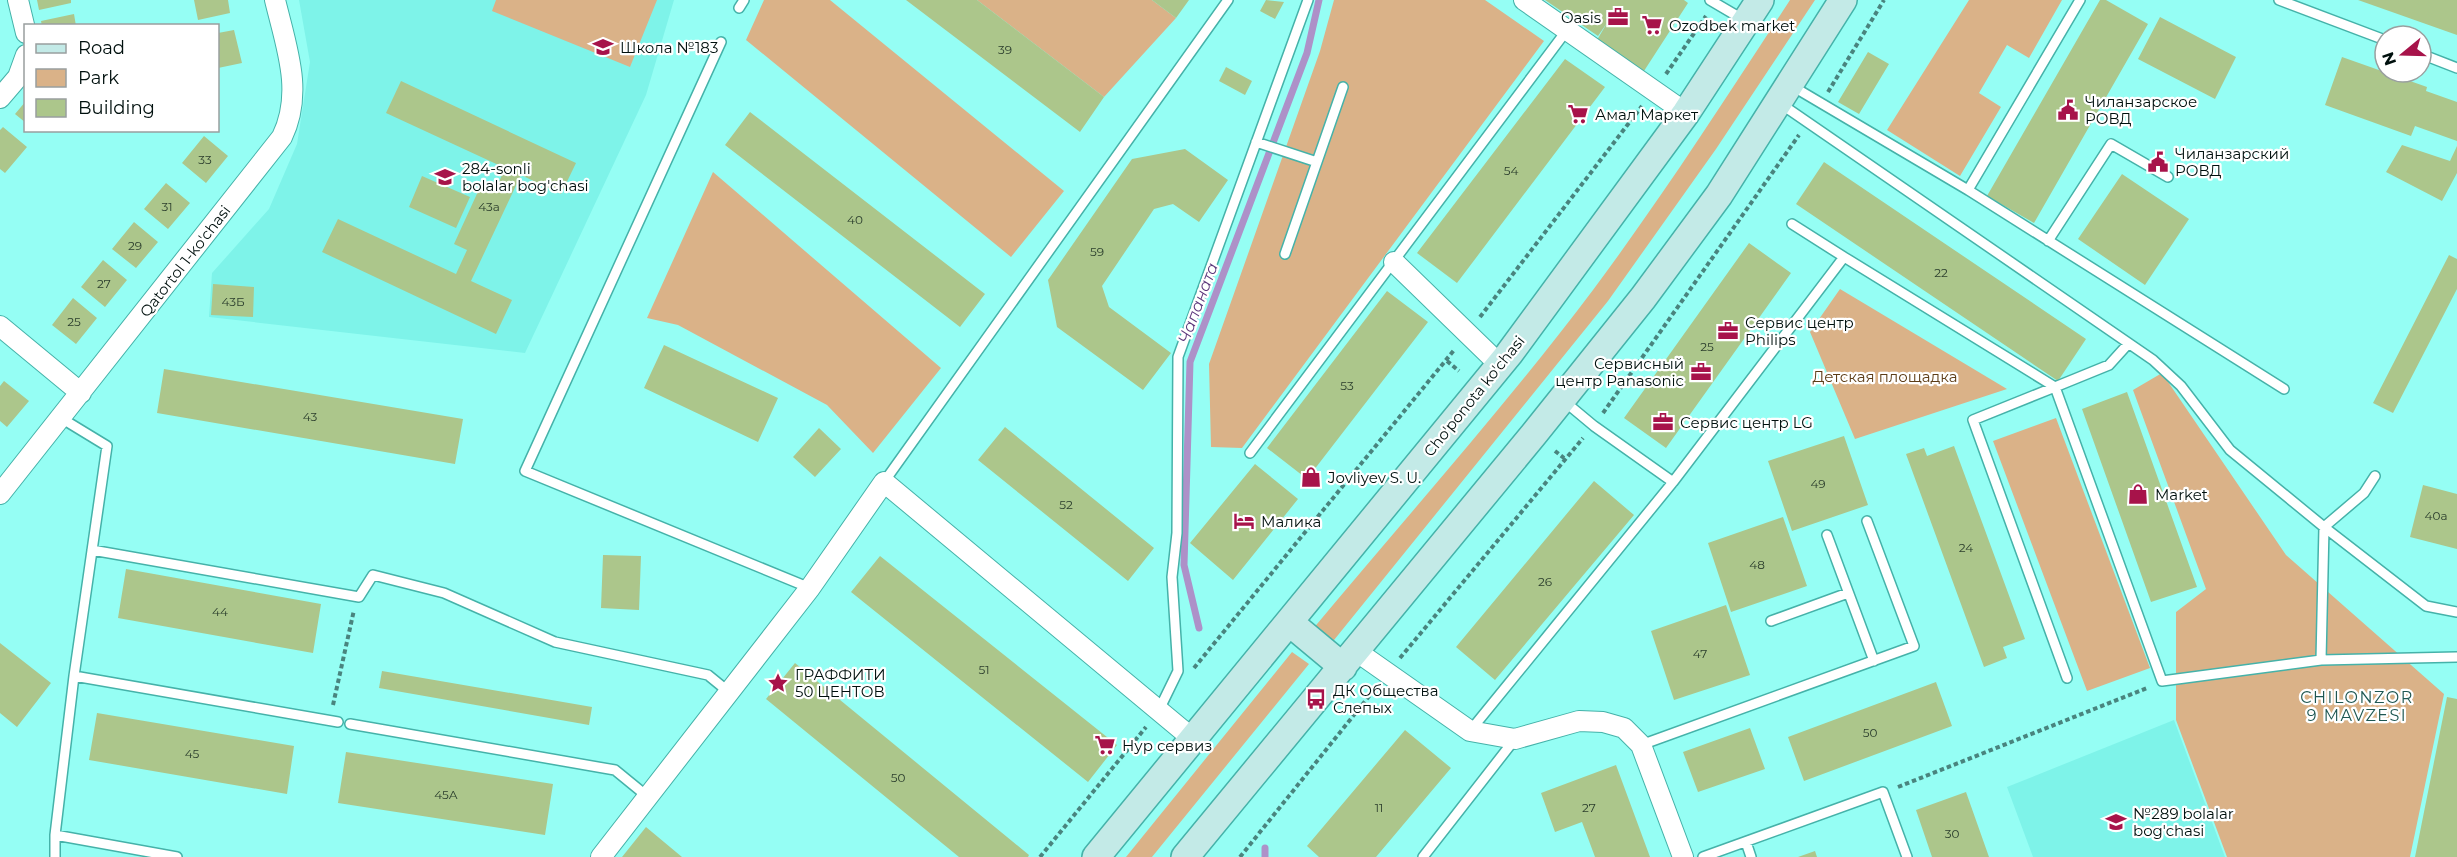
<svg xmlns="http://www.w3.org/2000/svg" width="2457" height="857" font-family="Montserrat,sans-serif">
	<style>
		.built { fill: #7ef3e9 }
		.green { fill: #dab288 }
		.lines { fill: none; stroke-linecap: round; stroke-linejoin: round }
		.stream { stroke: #ad91c8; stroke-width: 7 }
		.building { fill: #acc68b }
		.lane-casing { stroke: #45b2a9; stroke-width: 12 }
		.street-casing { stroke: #45b2a9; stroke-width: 22 }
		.secondary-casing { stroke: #45b2a9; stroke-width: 30 }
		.path { stroke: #49847e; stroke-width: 4; stroke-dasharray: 4.5 3; stroke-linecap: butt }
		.lane { stroke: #fff; stroke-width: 9 }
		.street { stroke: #fff; stroke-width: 20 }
		.secondary { stroke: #c3eae7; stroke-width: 27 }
		.labels { text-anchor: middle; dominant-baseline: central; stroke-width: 4.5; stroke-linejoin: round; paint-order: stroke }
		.number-label { font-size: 12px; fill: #2b3e2d }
		.poi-label { font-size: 15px; fill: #00100e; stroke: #fff; text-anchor: start }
		.street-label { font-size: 15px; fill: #00100e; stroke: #fff }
		.park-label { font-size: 15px; fill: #5d3d17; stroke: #fff }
		.water-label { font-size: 16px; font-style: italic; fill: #5d387c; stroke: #fff }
		.neighbourhood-label { font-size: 16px; letter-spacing: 1.5px; fill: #1e5752; stroke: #fff }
	</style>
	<rect width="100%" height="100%" fill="#95fef4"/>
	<path class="built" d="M299 0H674L646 95 525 353 209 317 212 273 269 209 297 144 310 62Z
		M2174 720 2225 857H2033L2007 787Z"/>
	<path class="green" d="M496 0H657L630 67 492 11Z
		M764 0H830L1064 191 1011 257 746 40Z
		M977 0H1152L1176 18 1104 97Z
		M1334 0H1485L1544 41 1242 448 1211 447 1209 364 1320 51Z
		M1790 0H1815L1716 149 1608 301 1330 645 1312 630C1406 517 1505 407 1593 290 1663 196 1726 98 1790 0Z
		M1969 0H2062L2029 58 2007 45 1979 93 2001 107 1960 176 1887 130Z
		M713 172 941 368 873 453 827 405 678 325 647 318Z
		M1840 289 2007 389 1855 439 1810 332Z
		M2162 373 2286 555 2444 694 2410 857H2227L2176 720V612L2206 589 2133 390Z
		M2056 418 2150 668 2087 691 1993 441Z
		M1292 652 1309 664 1152 857H1126Z"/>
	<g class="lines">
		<path class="stream" d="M1199 628 1184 565 1190 362 1307 53 1319 0
			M1265 848V857"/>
	</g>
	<path class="building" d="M37 0H71V3L39 10Z
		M194 0H228L230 13 198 20Z
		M906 0H977L1104 97 1080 132Z
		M1152 0H1189L1176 18Z
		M1266 0 1284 2 1275 19 1260 11Z
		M1545 0H1684L1688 3 1644 71 1597 40 1607 23 1598 36Z
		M2100 0H2106L2148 24 2034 223 1987 196Z
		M2358 0H2457V35Z
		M74 14 76 26H42L41 21Z
		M2160 17 2236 57 2215 99 2138 59Z
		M234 30 242 63 218 68V33Z
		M1868 52 1889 64 1859 114 1838 102Z
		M2342 57 2427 87 2426 91 2457 102V141L2415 126 2411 136 2325 105Z
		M1565 59 1605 87 1457 283 1417 253Z
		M1226 67 1252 81 1245 95 1219 81Z
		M401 81 576 163 561 194 521 175 471 281 512 300 496 334 322 252 338 219 456 274 467 250 454 244 481 185 495 191 505 168 386 113Z
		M26 101V123L15 114Z
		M750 112 985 294 960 327 725 145Z
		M3 127 27 147 5 173 0 169V130Z
		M204 136 228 156 206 183 182 163Z
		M2402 145 2450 161 2457 146V173L2442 201 2386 172Z
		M1185 149 1228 180 1199 222 1173 204 1154 209 1102 286 1109 307 1171 353 1143 390 1057 327 1048 280 1132 159Z
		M1824 162 2086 339 2058 381 1796 204Z
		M2122 174 2189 219 2145 285 2078 239Z
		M422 176 470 197 456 228 409 207Z
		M166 183 190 203 168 229 144 209Z
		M134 222 158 242 136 268 112 249Z
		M1749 243 1791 273 1666 448 1624 418Z
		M2449 255 2457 259V289L2393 413 2373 403Z
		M103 260 127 280 105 307 81 287Z
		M213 284 254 287 253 317 211 315Z
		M1387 291 1428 322 1307 479 1267 448Z
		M73 298 97 318 76 344 52 325Z
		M664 345 778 398 758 442 644 388Z
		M164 369 463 419 455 464 157 413Z
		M4 381 29 401 7 427 0 421V386Z
		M2127 392 2197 587 2151 602 2082 409Z
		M1005 427 1154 548 1128 581 978 460Z
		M819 428 841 449 815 477 793 457Z
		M1844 436 1868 505 1792 531 1768 461Z
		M1954 446 2025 639 2003 647 2007 658 1984 667 1906 454 1924 448 1927 456Z
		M1255 464 1298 499 1233 580 1190 543Z
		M1594 481 1634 515 1495 680 1456 647Z
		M2423 485 2457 494V549L2410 537Z
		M1783 517 1807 586 1731 612 1708 543Z
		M603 555 641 556 639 610 601 608Z
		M880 556 1117 745 1088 782 851 592Z
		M126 569 321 604 313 653 118 618Z
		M1726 605 1750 675 1674 700 1651 631Z
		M0 643 51 683 17 727 0 713Z
		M795 663 1029 855 1028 857H959L766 699Z
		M382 671 592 707 589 725 379 688Z
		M1936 682 1952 726 1804 781 1788 737Z
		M2447 697 2457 699V857H2415Z
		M97 713 294 746 287 794 89 760Z
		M1750 728 1765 769 1698 792 1683 752Z
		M1405 730 1451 768 1376 857H1319L1307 846Z
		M346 752 553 784 545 835 338 803Z
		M1616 765 1650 857H1595L1582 822 1555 832 1541 793Z
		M1966 792 1989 857H1932L1916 810Z
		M646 827 682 857H622Z
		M1815 851 1817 857H1798Z"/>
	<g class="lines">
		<g class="lane-casing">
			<path id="lane" d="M1710 0 1744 20
				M2279 0 2385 40
				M739 8 744 0
				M721 42 525 471 810 588
				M2421 54 2457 68
				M1792 86 1968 190 2080 0
				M1781 104 2153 360 2181 386 2230 450 2324 527 2426 606 2457 612
				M1256 142 1317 162
				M1968 190 2284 389
				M2048 241 2111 144 2168 177
				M1285 254 1343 87
				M1844 257 2055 387 2109 365 2128 344
				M1564 401 1594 426 1673 482 1844 257 1792 224
				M1250 453 1567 30
				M884 482 1228 0
				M1827 535 1874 661
				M92 550 359 597 373 575 444 593 555 642 708 675 730 693
				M1771 621 1848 593
				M2321 660 2457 657
				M74 676 338 722
				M2067 678 1973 420 2055 387 2162 681 2321 660 2324 527 2364 493 2375 476
				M1159 710 1178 671 1172 577 1177 533 1178 357 1308 0
				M350 724 615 770 648 797
				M1470 731 1673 482
				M1641 745 1914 646 1867 521
				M55 835 177 857
				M1746 842 1751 857
				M55 857V835L74 676 107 446 61 418
				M1423 857 1515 739
				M1703 857 1883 792 1907 857"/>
		</g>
		<g class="street-casing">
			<path id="street" d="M18 0 26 33
				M1524 0 1686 113
				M0 98 18 77 26 55
				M1394 262 1500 365
				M0 326 81 393
				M0 494 282 137C304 92 286 46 275 0
				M1356 651 1470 731 1515 739 1579 721 1603 722 1624 728 1641 745 1683 857
				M601 857 810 588 884 482 1193 739"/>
		</g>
		<g class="secondary-casing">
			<path id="secondary" d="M1289 622 1343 667
				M1096 857 1509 354 1686 113 1760 0
				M1185 857 1534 434 1643 298 1719 195 1843 0"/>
		</g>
		<path class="path" d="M1666 74 1706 16
			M1828 92 1884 0
			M1480 317 1642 106
			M1447 361 1459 371
			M1603 413 1799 135
			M1555 451 1564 458
			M1400 658 1583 438
			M1194 668 1455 349
			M333 705 354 610
			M1898 787 2147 688
			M1040 857 1146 727
			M1240 857 1374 690"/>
		<use href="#lane" class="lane"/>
		<use href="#street" class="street"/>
		<use href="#secondary" class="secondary"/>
	</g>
	<defs>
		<g id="office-bare" transform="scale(1.62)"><path d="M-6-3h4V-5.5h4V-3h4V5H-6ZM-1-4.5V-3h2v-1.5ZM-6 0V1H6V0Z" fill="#a7134a" stroke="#fff" stroke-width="2.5" paint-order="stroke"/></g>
		<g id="supermarket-bare" transform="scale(1.62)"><path d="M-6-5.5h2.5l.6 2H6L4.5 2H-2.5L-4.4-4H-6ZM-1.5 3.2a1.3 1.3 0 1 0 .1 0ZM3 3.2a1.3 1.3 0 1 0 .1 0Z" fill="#a7134a" stroke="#fff" stroke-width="2.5" paint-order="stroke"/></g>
		<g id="school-bare" transform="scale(1.62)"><path d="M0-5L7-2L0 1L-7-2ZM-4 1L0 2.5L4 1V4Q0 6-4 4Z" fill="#a7134a" stroke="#fff" stroke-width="2.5" paint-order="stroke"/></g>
		<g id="civic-bare" transform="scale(1.62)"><path d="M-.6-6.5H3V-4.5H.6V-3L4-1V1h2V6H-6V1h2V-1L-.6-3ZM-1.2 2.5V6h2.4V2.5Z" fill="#a7134a" stroke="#fff" stroke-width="2.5" paint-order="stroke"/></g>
		<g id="shop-bare" transform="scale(1.62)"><path d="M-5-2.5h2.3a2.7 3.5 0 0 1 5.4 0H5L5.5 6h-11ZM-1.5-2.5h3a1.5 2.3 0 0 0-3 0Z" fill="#a7134a" stroke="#fff" stroke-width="2.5" paint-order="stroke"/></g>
		<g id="hotel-bare" transform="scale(1.62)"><path d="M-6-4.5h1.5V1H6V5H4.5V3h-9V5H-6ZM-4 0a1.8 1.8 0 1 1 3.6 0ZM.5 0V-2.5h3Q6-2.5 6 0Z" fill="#a7134a" stroke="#fff" stroke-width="2.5" paint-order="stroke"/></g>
		<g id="sight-bare" transform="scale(1.62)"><path d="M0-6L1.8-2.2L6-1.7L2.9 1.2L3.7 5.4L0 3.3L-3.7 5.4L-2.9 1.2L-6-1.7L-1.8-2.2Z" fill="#a7134a" stroke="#fff" stroke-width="2.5" paint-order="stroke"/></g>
		<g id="bus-bare" transform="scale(1.62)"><path d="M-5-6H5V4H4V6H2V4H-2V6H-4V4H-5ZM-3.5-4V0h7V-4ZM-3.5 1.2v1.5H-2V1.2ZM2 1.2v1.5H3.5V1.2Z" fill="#a7134a" stroke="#fff" stroke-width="2.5" paint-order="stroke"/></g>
	</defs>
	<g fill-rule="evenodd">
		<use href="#office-bare" x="1618" y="17"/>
		<use href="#supermarket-bare" x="1652" y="25"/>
		<use href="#school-bare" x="603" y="47"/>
		<use href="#civic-bare" x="2068" y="110"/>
		<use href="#supermarket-bare" x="1578" y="114"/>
		<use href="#civic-bare" x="2158" y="162"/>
		<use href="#school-bare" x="445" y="177"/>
		<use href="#office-bare" x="1728" y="331"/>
		<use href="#office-bare" x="1701" y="372"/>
		<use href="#office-bare" x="1663" y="422"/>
		<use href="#shop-bare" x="1311" y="477"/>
		<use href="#shop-bare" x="2138" y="494"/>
		<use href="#hotel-bare" x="1244" y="521"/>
		<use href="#sight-bare" x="778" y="683"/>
		<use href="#bus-bare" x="1316" y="699"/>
		<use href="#supermarket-bare" x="1105" y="745"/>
		<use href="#school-bare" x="2116" y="822"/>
	</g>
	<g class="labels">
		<g class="number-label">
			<text x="1005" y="49">39</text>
			<text x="205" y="159">33</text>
			<text x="1511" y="170">54</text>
			<text x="167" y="206">31</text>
			<text x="489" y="206">43a</text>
			<text x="855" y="219">40</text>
			<text x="135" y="245">29</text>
			<text x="1097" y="251">59</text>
			<text x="1941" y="272">22</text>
			<text x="104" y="283">27</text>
			<text x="233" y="301">43Б</text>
			<text x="74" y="321">25</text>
			<text x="1707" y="346">25</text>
			<text x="1347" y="385">53</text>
			<text x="310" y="416">43</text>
			<text x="1818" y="483">49</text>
			<text x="1066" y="504">52</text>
			<text x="2436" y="515">40а</text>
			<text x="1966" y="547">24</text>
			<text x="1757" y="564">48</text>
			<text x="1545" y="581">26</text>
			<text x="220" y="611">44</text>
			<text x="1700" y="653">47</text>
			<text x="984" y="669">51</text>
			<text x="1870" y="732">50</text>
			<text x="192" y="753">45</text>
			<text x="898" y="777">50</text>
			<text x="446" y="794">45А</text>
			<text x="1379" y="807">11</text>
			<text x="1589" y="807">27</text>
			<text x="1952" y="833">30</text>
		</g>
		<g class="poi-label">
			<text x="1601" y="17" text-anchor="end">Oasis</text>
			<text x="1669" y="25">Ozodbek market</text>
			<text x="620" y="47">Школа №183</text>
			<text x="2085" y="101">Чиланзарское<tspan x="2085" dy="17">РОВД</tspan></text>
			<text x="1595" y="114">Амал Маркет</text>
			<text x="2175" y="153">Чиланзарский<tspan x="2175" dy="17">РОВД</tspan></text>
			<text x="462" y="168">284-sonli<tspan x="462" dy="17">bolalar bog'chasi</tspan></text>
			<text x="1745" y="322">Сервис центр<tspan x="1745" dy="17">Philips</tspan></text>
			<text x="1684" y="363" text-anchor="end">Сервисный<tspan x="1684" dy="17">центр Panasonic</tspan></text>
			<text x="1680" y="422">Сервис центр LG</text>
			<text x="1328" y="477">Jovliyev S. U.</text>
			<text x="2155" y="494">Market</text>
			<text x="1261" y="521">Малика</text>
			<text x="795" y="674">ГРАФФИТИ<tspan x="795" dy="17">50 ЦЕНТОВ</tspan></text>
			<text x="1333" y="690">ДК Общества<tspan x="1333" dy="17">Слепых</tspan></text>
			<text x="1122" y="745">Нур сервиз</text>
			<text x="2133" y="813">№289 bolalar<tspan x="2133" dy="17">bog'chasi</tspan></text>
		</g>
		<g class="street-label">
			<text transform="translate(185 261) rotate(-52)">Qatortol 1-ko'chasi</text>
			<text transform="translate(1474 396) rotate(-51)">Cho'ponota ko'chasi</text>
		</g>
		<g class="park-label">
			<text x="1885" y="376">Детская площадка</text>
		</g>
		<g class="water-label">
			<text transform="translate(1198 303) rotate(-69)">Чапаната</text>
		</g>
		<g class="neighbourhood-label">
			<text x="2357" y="697">CHILONZOR<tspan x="2357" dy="18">9 MAVZESI</tspan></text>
		</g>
	</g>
	<rect x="24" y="24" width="195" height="108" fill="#ffffff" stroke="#999f9f" stroke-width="1.5"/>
	<rect x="36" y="44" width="30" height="9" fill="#c3eae7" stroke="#999f9f" stroke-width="1.5"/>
	<text x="78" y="54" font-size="18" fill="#00100e">Road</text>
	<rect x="36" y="69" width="30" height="18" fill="#dab288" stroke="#999f9f" stroke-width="1.5"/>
	<text x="78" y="84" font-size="18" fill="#00100e">Park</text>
	<rect x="36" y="99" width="30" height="18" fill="#acc68b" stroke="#999f9f" stroke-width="1.5"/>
	<text x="78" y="114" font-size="18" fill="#00100e">Building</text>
	<g transform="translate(2403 54) rotate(251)"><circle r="28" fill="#ffffff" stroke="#999f9f" stroke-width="1.5"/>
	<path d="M0-4.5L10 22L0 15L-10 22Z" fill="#a7134a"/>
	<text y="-9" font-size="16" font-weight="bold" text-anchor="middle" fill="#00100e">N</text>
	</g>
</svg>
